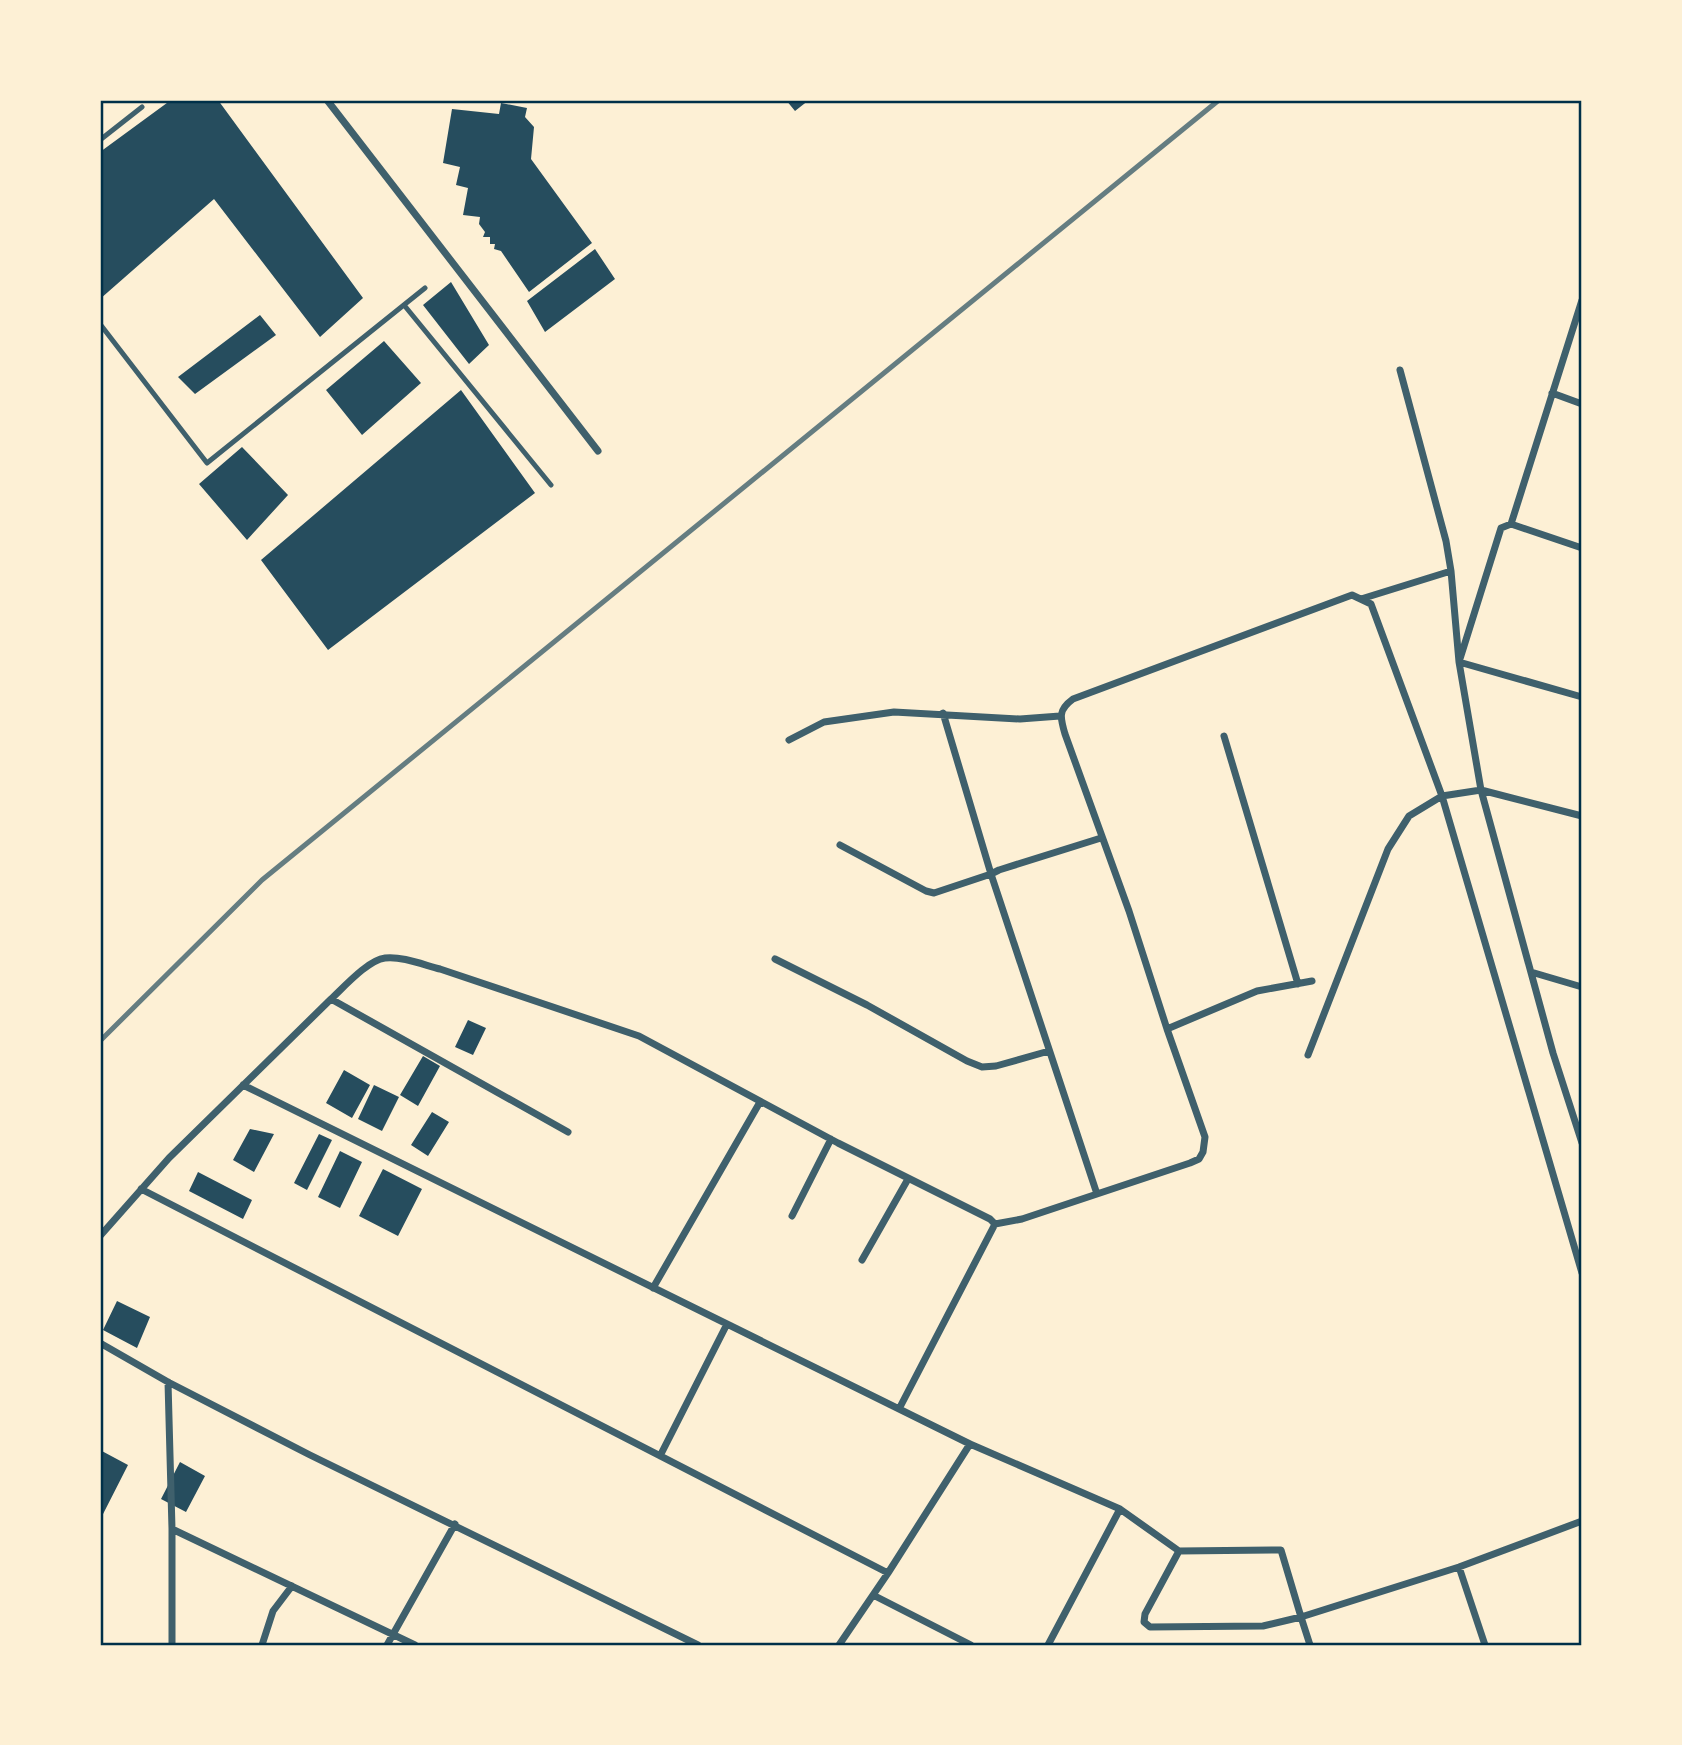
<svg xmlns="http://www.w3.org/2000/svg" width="1682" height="1745" font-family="'Playfair Display',serif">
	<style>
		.building { fill: #264d5e }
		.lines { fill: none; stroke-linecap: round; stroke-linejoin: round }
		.service { stroke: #3f606c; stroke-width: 5 }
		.minor { stroke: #3f606c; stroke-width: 7 }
		.rail { stroke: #657d81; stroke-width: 5 }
		.neatline { fill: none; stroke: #003049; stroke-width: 2.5 }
	</style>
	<rect width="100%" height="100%" fill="#fdf0d5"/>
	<path class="building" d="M171 100H218L363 298 320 337 214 199 100 299V152Z
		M786 100H809L795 111Z
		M501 103 527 108 525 117 534 127 531 159 592 243 529 292 501 251 494 249 495 244H490V237H483L485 232 479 224 480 217 463 215 468 188 456 185 460 167 443 163 452 109 499 114Z
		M595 249 615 279 545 332 527 301Z
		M451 282 489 345 469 364 423 305Z
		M260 315 276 335 195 394 178 377Z
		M384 341 421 383 362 435 326 390Z
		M461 390 535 493 328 650 261 560Z
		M242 447 288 495 247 540 199 484Z
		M468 1020 486 1028 473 1055 455 1047Z
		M423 1056 440 1066 418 1106 400 1095Z
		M344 1070 370 1085 352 1118 326 1103Z
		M374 1085 399 1097 382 1131 358 1119Z
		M432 1112 449 1122 428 1156 411 1145Z
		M250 1129 274 1134 254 1172 233 1160Z
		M319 1134 332 1140 307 1190 294 1183Z
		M340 1151 362 1162 340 1208 318 1197Z
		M383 1169 422 1189 398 1236 359 1216Z
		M198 1172 252 1200 243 1219 189 1191Z
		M117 1301 150 1317 137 1348 103 1330Z
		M100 1450 128 1465 100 1520Z
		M180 1462 205 1476 186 1512 161 1499Z"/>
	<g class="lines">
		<path class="service" d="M100 140 142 107
			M404 305 551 485
			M100 324 207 463 425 288"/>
		<path class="minor" d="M327 100 598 451
			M1400 370 1446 541 1451 571 1459 662 1582 697
			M1552 393 1582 404
			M1511 524 1582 300
			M1582 548 1511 524 1501 528 1459 662 1481 790 1582 816
			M1361 599 1451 571
			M1224 736 1298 984
			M789 740 824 722 894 712 1020 719 1060 716
			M840 845 926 891 934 893 991 874 943 713
			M775 959 867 1005 967 1061 982 1067 996 1066 1049 1051
			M1531 972 1582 987
			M331 999C344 987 368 960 385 958 402 956 424 965 440 969L639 1036 838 1143 990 1219 995 1224 899 1409
			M1167 1029 1257 991 1312 981
			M1308 1055 1388 849 1409 816 1442 796 1481 790 1553 1053 1582 1143
			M141 1189 888 1573 970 1444 243 1085
			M1097 1194 991 874 999 870 1101 838
			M792 1216 831 1139
			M995 1224 1022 1219 1190 1163 1199 1159 1203 1152 1205 1137 1167 1029 1129 911 1065 734C1060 717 1058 710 1073 699L1352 595 1371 604 1442 796 1582 1273
			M100 1236 169 1158 331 999 568 1132
			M862 1260 908 1179
			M653 1288 760 1102
			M100 1343 168 1382 310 1455 698 1645
			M168 1382 172 1529 415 1645
			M970 1444 1120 1509 1179 1551 1281 1550 1301 1617 1263 1626 1150 1627 1144 1622 1145 1614 1179 1551
			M660 1456 727 1324
			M172 1529V1645
			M1459 1567 1485 1645
			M873 1595 971 1645
			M262 1645 273 1611 292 1586
			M387 1645 455 1524
			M839 1645 888 1573
			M1048 1645 1120 1509
			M1310 1645 1301 1617 1459 1567 1582 1521"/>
		<path class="rail" d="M100 1041 262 880 1219 100"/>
	</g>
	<rect width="1682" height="1745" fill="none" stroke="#fdf0d5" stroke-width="203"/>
	<rect x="102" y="102" width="1478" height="1542" class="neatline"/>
</svg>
